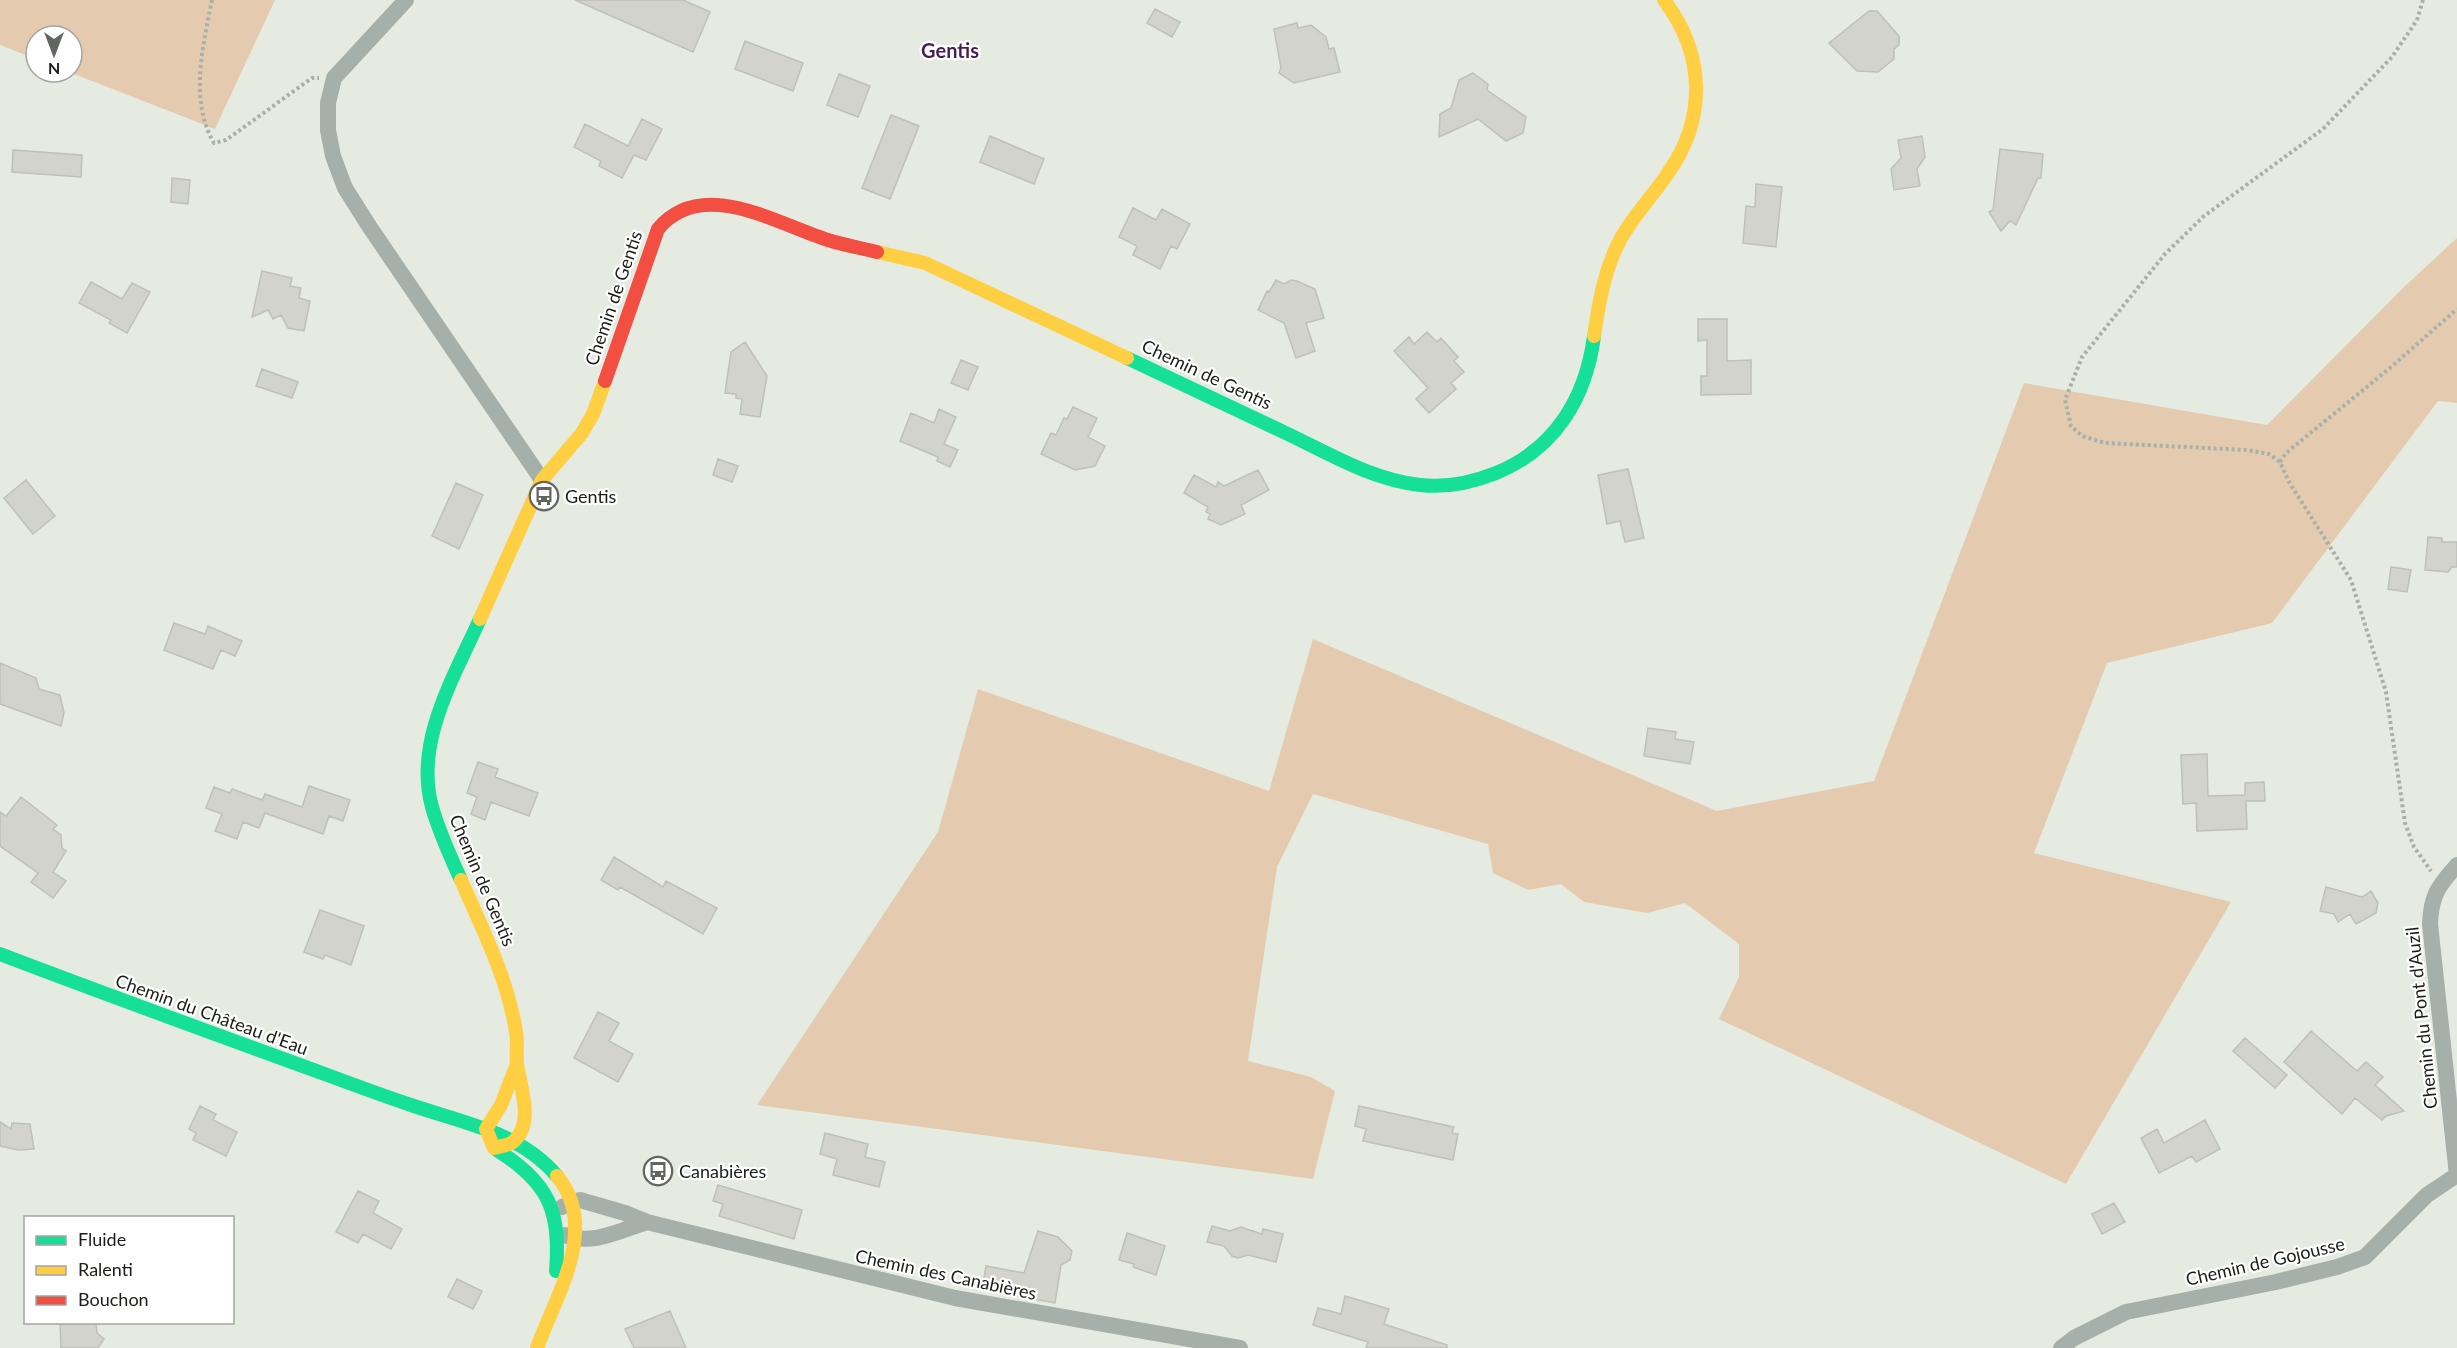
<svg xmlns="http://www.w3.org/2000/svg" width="2457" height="1348" font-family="Lato,sans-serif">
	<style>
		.green { fill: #e4cbb0 }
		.building { fill: #d2d3cb; stroke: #bfc0b8; stroke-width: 1.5 }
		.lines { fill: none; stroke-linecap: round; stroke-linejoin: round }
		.path { stroke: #a7b0a9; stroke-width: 4; stroke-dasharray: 3 3; stroke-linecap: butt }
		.street { stroke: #a4b0a9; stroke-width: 16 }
		.fast { stroke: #16e098; stroke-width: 14 }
		.slow { stroke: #ffcf43; stroke-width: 14 }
		.jam { stroke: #f24e42; stroke-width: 14 }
		.labels { text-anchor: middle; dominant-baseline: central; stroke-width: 4.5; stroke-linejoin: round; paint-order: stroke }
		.street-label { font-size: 18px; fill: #1b1e18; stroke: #fff }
		.poi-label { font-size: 18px; fill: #1b1e18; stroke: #fff; text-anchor: start }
		.neighbourhood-label { font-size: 20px; font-weight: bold; fill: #481f54; stroke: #fff }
	</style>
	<rect width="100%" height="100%" fill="#e6ebe1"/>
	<path class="green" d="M0 0H275L215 129 69 72H72V36H36V59L0 45Z
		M2457 238V403L2438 401 2272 623 2107 663 2034 853 2231 902 2066 1184 1719 1019 1739 977V944L1685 903 1647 913 1584 902 1561 884 1528 890 1493 873 1488 844 1313 794 1277 867 1248 1061 1311 1077 1335 1091 1313 1179 757 1105 938 832 978 689 1269 791 1313 639 1717 811 1874 781 2024 383 2267 425 2404 287Z"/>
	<path class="building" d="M575 0H683L710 12 693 52Z
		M1155 9 1180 22 1172 37 1147 23Z
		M1869 11H1877L1899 36V45L1894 49V59L1878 72 1857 71 1829 43Z
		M1297 23 1298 28 1311 25 1326 37 1329 49 1334 48 1340 72 1294 83 1279 73 1281 68 1274 29Z
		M745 41 803 63 793 91 735 69Z
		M1473 73 1488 84 1487 90 1526 117 1523 133 1506 141 1478 119 1439 137 1440 114 1451 108 1459 80Z
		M839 74 870 86 858 117 827 105Z
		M891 115 919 126 890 199 862 188Z
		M642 119 662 129 646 160 634 155 622 178 599 166 601 161 574 147 585 124 628 146Z
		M990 136 1044 159 1034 184 980 162Z
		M1922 136 1925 157 1917 169 1920 186 1894 190 1891 169 1901 158 1898 140Z
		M2000 149 2043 154 2041 178H2038L2016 225 2010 221 2001 231 1989 212 1993 210Z
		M13 150 82 155 81 177 12 172Z
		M172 178 190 180 188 204 171 202Z
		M1756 184 1782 187 1776 247 1743 243 1746 206 1755 207Z
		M1133 208 1156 220 1162 209 1190 224 1177 249 1171 246 1160 269 1133 255 1137 246 1119 237Z
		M262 271 292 278 290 286 301 288 299 298 310 301 304 331 288 328 281 315 273 319 268 310 252 317Z
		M1276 280 1284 284 1291 280 1297 281 1315 289 1324 318 1306 323 1315 351 1296 358 1284 323 1258 310 1267 291 1269 292Z
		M91 282 122 299 132 283 150 292 127 333 109 323 111 320 79 303Z
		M1698 319H1727V361L1751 360V394L1701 395V376H1707V340L1698 341Z
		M1427 332 1437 342 1441 338 1458 357 1454 361 1464 372 1451 383 1456 389 1429 413 1416 399 1428 388 1394 351 1409 337 1414 344Z
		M745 342 767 376 760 417 740 414 742 399 736 398V394L725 393 731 352Z
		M961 360 978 367 968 390 951 383Z
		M262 369 298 382 292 398 256 386Z
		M1073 407 1097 418 1088 437 1105 446 1095 466 1075 470 1041 454 1051 433 1056 435 1064 418 1067 419Z
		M939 409 956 417 944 444 958 450 950 467 937 461 938 457 900 441 911 413 934 423Z
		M718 459 738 466 732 482 713 475Z
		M1628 469 1644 538 1625 542 1620 521 1607 524 1598 475Z
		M1258 470 1269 490 1241 505 1245 514 1221 525 1208 519 1210 514 1206 512 1208 507 1184 493 1194 475 1216 487 1218 482 1224 486Z
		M26 480 55 516 33 534 4 498Z
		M456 483 483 495 459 549 432 536Z
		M2428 537 2442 538V542H2457V567H2452L2448 572 2425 570Z
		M2391 567 2411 570 2407 592 2388 589Z
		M174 623 205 634 208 626 242 641 235 656 221 650 213 669 164 650Z
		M0 663 36 678 39 689 60 695 64 713 61 726 0 704Z
		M1648 728 1676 732 1675 739 1694 742 1690 764 1644 756Z
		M2207 754 2208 796 2245 795V783L2264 782 2265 801H2246L2247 829 2197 831 2196 803 2183 804 2181 755Z
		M478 762 498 769 495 777 538 793 529 816 491 802 485 820 471 814 477 797 467 793Z
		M309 786 350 800 343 821 329 816 323 834 265 813 259 828 243 822 237 839 215 831 222 814 206 808 214 787 230 793 232 789 262 800 265 794 302 807Z
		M21 797 57 825 53 829 61 835 62 848 66 851 53 872 66 881 53 898 31 882 38 873 0 846V812L6 816Z
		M614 857 663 887 666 881 717 908 703 934 620 887 618 890 601 880Z
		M2326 887 2362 897 2371 891 2378 903 2376 913 2356 924 2350 914 2338 922 2334 914 2320 911Z
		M320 910 364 926 351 965 325 955 323 959 304 952Z
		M598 1012 619 1023 609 1041 633 1054 618 1082 574 1058Z
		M2311 1031 2357 1071 2366 1062 2383 1077 2375 1085 2404 1111 2386 1116 2382 1120 2355 1098 2342 1114 2284 1062Z
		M2245 1038 2287 1075 2275 1088 2233 1051Z
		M200 1106 216 1114 213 1120 237 1132 226 1156 193 1140 196 1133 189 1129Z
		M1359 1106 1454 1127 1452 1133 1458 1134 1453 1160 1363 1141 1366 1129 1355 1126Z
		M2205 1120 2220 1149 2196 1162 2192 1156 2159 1173 2141 1138 2157 1129 2164 1143Z
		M0 1122 11 1129 12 1123 30 1124 34 1149 18 1150 0 1146Z
		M825 1133 868 1144 865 1157 885 1162 879 1187 833 1175 837 1159 820 1154Z
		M718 1185 802 1210 794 1239 719 1216 723 1204 713 1201Z
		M358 1191 379 1201 373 1213 402 1229 391 1249 363 1234 358 1243 336 1232Z
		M2114 1203 2125 1222 2102 1234 2092 1214Z
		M1212 1226 1230 1231 1241 1227 1262 1234 1263 1229 1283 1234 1276 1262 1248 1255 1238 1258 1232 1256 1224 1246 1207 1242Z
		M1038 1231 1058 1237 1072 1251 1070 1260 1061 1265 1055 1303 982 1290 986 1266 1024 1273Z
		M1127 1233 1165 1246 1156 1275 1133 1267 1134 1264 1119 1260Z
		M457 1279 482 1291 473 1309 448 1297Z
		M1345 1296 1389 1309 1384 1324 1447 1345V1348H1366L1368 1342 1313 1325 1318 1308 1341 1314Z
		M670 1311 686 1348H634L625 1329Z
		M60 1323H96L97 1333 104 1339 98 1348H61Z"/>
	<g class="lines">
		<path class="path" d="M212 0C203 46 189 100 214 143L226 140 312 78H319
			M2423 0 2417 20 2392 57 2323 129 2204 216 2165 254 2082 357 2065 400 2071 426 2082 436 2105 443 2247 450 2269 454 2280 462 2289 482 2351 580 2386 692 2405 823 2414 847 2431 871
			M2280 462 2286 453 2390 368 2457 309"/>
		<path class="street" d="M406 0 334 78 328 103V130L333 156 345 188 369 226 542 480
			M2457 1175 2430 924C2431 896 2438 886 2457 865
			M562 1207 580 1200 625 1213 647 1222C621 1230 592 1246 565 1235
			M647 1222 955 1298 1240 1348
			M2061 1348 2074 1338 2126 1312 2276 1282 2337 1267 2365 1257 2427 1195 2457 1175"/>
		<path class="fast" d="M1127 358C1182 384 1237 410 1292 436 1333 456 1374 480 1420 485 1446 488 1471 483 1496 473 1555 449 1586 398 1594 336
			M461 880C450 856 439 832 432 807 414 742 454 677 480 619
			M0 954C110 996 220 1036 330 1076 357 1086 384 1096 411 1105 463 1123 520 1132 557 1176
			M497 1150C549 1183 561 1211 556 1271"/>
		<path class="slow" d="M877 252 925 263 1127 358
			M1594 336C1599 302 1604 271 1620 240 1633 216 1653 196 1668 173 1707 118 1705 54 1664 0
			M480 619 542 480 582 433 593 414 605 381
			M461 880C482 928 508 979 516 1032 518 1042 516 1054 517 1064 520 1086 534 1122 515 1140 511 1145 501 1146 494 1148L486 1129 501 1105 517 1064
			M537 1348C556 1295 600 1228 557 1176"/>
		<path class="jam" d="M605 381 658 229C702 176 777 224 828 240 844 245 861 248 877 252"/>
	</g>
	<defs>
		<g id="bus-ring" transform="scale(1.5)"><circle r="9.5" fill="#fff" stroke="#62665e" stroke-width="1.5"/><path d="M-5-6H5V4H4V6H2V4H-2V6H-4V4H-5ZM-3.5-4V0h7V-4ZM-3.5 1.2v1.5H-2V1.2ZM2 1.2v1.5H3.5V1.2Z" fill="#62665e"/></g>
	</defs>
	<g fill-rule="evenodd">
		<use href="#bus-ring" x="544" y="496"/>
		<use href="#bus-ring" x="658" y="1171"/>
	</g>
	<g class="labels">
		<g class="street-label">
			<text transform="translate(613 298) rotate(-71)">Chemin de Gentis</text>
			<text transform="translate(1207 374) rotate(25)">Chemin de Gentis</text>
			<text transform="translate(483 880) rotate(67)">Chemin de Gentis</text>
			<text transform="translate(212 1014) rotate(20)">Chemin du Château d'Eau</text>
			<text transform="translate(2421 1018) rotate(-96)">Chemin du Pont d'Auzil</text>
			<text transform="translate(2265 1261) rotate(-13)">Chemin de Gojousse</text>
			<text transform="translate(946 1274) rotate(12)">Chemin des Canabières</text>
		</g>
		<g class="poi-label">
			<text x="565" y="496">Gentis</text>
			<text x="679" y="1171">Canabières</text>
		</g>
		<g class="neighbourhood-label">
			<text x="950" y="50">Gentis</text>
		</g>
	</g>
	<rect x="24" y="1216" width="210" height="108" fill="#ffffff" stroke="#a4a5a3" stroke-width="1.5"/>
	<rect x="36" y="1236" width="30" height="9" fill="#16e098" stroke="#a4a5a3" stroke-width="1.5"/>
	<text x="78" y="1246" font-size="18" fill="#1b1e18">Fluide</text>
	<rect x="36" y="1266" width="30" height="9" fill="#ffcf43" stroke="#a4a5a3" stroke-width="1.5"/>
	<text x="78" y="1276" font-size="18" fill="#1b1e18">Ralenti</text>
	<rect x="36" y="1296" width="30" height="9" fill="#f24e42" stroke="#a4a5a3" stroke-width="1.5"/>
	<text x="78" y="1306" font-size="18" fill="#1b1e18">Bouchon</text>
	<g transform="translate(54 54) rotate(180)"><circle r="28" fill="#ffffff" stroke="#a4a5a3" stroke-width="1.5"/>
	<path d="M0-4.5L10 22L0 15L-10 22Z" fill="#62665e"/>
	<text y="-9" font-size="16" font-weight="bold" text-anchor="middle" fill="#1b1e18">N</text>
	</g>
</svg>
